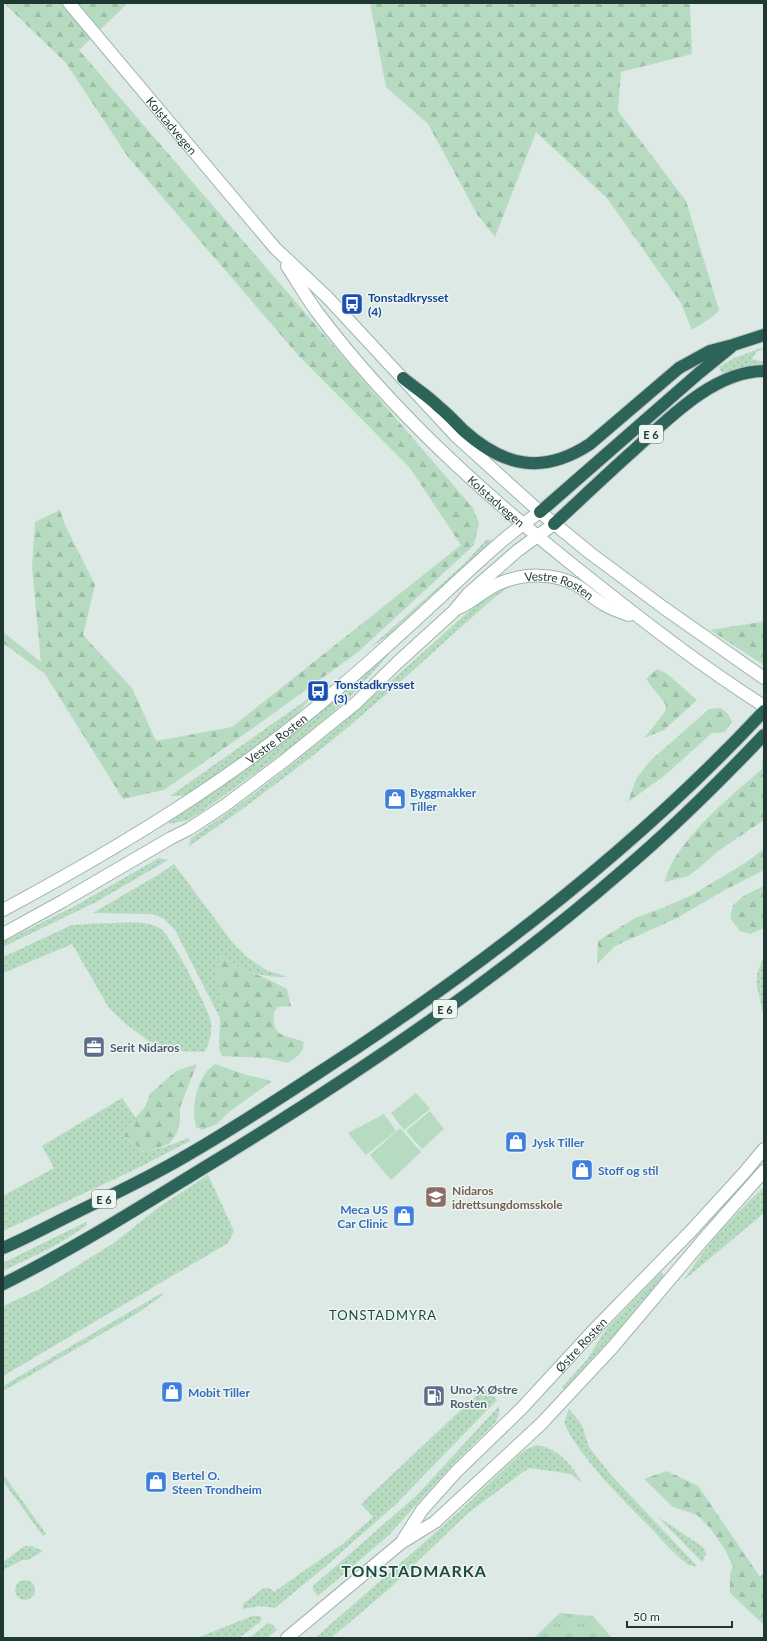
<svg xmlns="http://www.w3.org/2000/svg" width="767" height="1641" font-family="Lato,sans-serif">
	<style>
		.grass { fill: url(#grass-dots) }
		.forest { fill: url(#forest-firs) }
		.park { fill: url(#park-tufts) }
		.pitch { fill: #b6dbc1 }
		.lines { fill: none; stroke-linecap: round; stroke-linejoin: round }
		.secondary-casing { stroke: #9db5ad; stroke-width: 14 }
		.highway-casing { stroke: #bcc3c2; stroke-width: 14 }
		.secondary { stroke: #fff; stroke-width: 12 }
		.highway { stroke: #2c645a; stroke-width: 12 }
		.labels { text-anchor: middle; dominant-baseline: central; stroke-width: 3; stroke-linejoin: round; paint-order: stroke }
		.shield { fill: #eef6f2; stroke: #5d716c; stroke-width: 1 }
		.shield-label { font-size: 11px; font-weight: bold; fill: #1f3832 }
		.street-label { font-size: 12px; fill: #1f3832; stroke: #eef6f2 }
		.transit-label { font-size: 12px; font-weight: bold; fill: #164399; stroke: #eef6f2; text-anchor: start }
		.shop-label { font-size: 12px; font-weight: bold; fill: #366cbe; stroke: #eef6f2; text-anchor: start }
		.service-label { font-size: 12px; font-weight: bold; fill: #4e5e75; stroke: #eef6f2; text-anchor: start }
		.education-label { font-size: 12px; font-weight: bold; fill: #785e54; stroke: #eef6f2; text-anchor: start }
		.neighbourhood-label { font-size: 13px; letter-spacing: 1px; fill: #1c4a40; stroke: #eef6f2 }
		.district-label { font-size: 16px; font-weight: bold; letter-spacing: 1px; fill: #1c4a40; stroke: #eef6f2 }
	</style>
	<defs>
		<pattern id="grass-dots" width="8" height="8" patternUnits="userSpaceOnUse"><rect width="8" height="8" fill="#b6dbc1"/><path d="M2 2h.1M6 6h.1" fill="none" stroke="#9cbda6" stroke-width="1.8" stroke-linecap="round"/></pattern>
		<pattern id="forest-firs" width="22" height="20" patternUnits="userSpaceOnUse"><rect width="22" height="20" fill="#b6dbc1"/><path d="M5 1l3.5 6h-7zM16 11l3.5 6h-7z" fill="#9cbda6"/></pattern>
		<pattern id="park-tufts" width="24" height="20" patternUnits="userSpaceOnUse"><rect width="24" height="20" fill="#b6dbc1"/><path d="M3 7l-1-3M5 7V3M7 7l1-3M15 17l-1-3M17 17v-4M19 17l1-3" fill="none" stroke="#9cbda6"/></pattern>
	</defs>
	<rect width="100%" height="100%" fill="#dde9e4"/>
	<path class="grass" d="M764 347V349L757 351 752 359 764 362V364L734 370 724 375 720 370 719 367 734 358Z
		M487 539 492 541 489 545 400 628 370 648 464 564Z
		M523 582 509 587 495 597C446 640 398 685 347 728 296 770 244 809 189 846L191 838C295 769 386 686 479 602L497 590Z
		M386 652 389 654 351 696 295 744 204 810 188 820 169 824V821Z
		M312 696 292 721 191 794 181 796H170Z
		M159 858 168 860 96 902 3 947V942L75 906Z
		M174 864 232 942 247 957 266 970 287 977C258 977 247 972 221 957L215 970 221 990V1020L175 930 164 919 153 914 93 913 161 873Z
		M104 923C121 924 146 919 161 929 171 936 210 1010 211 1023 212 1031 209 1047 204 1052L178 1051 150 1042 126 1024 109 1008 72 944 3 973V957L72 925Z
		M764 956V1018L757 986V974Z
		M122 1098 136 1118 128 1126 124 1137 144 1152 171 1145 188 1138 190 1141 136 1169 3 1231V1196L54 1168 42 1146Z
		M208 1175 234 1231 228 1243 3 1376V1306L40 1289 114 1243 159 1207Z
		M764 1187V1213L684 1280C705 1246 735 1214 764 1187Z
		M86 1222 87 1225C62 1244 32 1257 3 1271V1263Z
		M661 1272 664 1275 619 1329 564 1390 562 1387 586 1361 607 1328Z
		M162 1293 163 1295 136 1314 3 1391V1386Z
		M484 1388 490 1396 492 1395 497 1400 395 1505 326 1566 275 1608 260 1606 243 1609V1604L264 1588H269L274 1592 344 1543 373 1517 361 1504Z
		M499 1406V1415L495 1423 455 1462 389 1535 318 1596 313 1590V1586L416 1496Z
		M569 1409 582 1425 589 1447 610 1474 697 1566C693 1566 689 1566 686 1563 673 1553 662 1540 651 1528 624 1501 580 1458 564 1423Z
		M537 1445C559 1449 572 1465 583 1484L571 1474 530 1468 523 1472 468 1513 390 1588 331 1638H315L459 1512 519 1455 527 1449Z
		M3 1474 46 1534 43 1536 3 1481Z
		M658 1517 703 1547 706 1554 702 1562Z
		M25 1546H32L43 1551 28 1560H22L3 1570V1562Z
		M15 1590a10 10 0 1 1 20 0a10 10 0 1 1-20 0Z
		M252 1616H259L262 1618 260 1622 239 1638H197Z
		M268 1623 272 1624 277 1630 267 1638H249Z"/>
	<path class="forest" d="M4 3H128L79 50 473 508 479 523 474 545 358 652 256 726 164 790 123 799 45 674 3 643V632L41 662 32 567 35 522 60 510 65 525 95 585 83 635 132 688 156 741 232 727 461 545 410 468 298 355 128 157 66 63Z
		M370 3H688L690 6 692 54 621 72 618 111 686 201 719 310C712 319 702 323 692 330L681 303 607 198 536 132 495 237 477 214 428 124 386 87Z
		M764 620V665L710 630 761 622Z
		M657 669 666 673 697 700 664 730 644 738 665 712 666 705 646 679Z
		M721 708 728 714 732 721 725 732 712 733 664 776 628 802 636 779 649 762 709 709Z
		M764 756V820L718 851 698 869 688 876 665 882C672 844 733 794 762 769V760Z
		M764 849V870L723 891 677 918 615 946 597 964 598 941 635 918 665 907 694 894 745 863Z
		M764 886V928L750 934 740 931 730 918 733 905 745 895Z
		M221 957C243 970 266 977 287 989L291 1006 278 1007 274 1012C271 1038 285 1034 304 1042 303 1054 296 1058 287 1063L267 1058 222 1056 219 1048 221 990 215 970Z
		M197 1064 180 1107V1121L177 1133 169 1144 145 1152 124 1137 128 1126 145 1107 150 1094 176 1071Z
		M215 1064 246 1075 272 1081 229 1112 217 1124 202 1130 196 1127C191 1106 197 1076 215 1064Z
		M667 1471 698 1486 760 1577 764 1573V1625L730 1593V1575L733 1566 724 1548 709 1527 697 1515 673 1507 644 1479Z"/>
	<path class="park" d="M560 1613 593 1616 612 1638H534Z"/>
	<path class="pitch" d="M416 1093 430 1109 404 1130 391 1113Z
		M430 1111 444 1129 422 1149 406 1131Z
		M384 1114 396 1131 366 1155 348 1133Z
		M400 1128 421 1152 391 1180 370 1155Z"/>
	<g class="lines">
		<g class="secondary-casing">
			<g id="secondary">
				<path id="s1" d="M69 3 275 248 327 297 456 436 540 512 590 553 664 608 764 678"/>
				<path id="s2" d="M287 266C297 281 306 297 317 312 393 413 486 496 584 574 642 620 701 666 764 706"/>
				<path id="s3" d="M459 608C473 601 485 590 498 584 523 573 554 572 578 586 587 592 594 599 603 604 611 609 620 612 629 615"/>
				<path id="s4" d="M3 910C122 846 238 776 340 687 382 652 422 614 462 577 487 554 512 531 540 512"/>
				<path d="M3 934 63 901 171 838 189 829 224 806 284 761 356 703 397 663 453 612 468 594 517 551 554 524"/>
				<path id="s5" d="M403 1540 422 1510 456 1472 522 1408 593 1331 691 1231 744 1173 764 1149"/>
				<path d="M287 1638 401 1543 435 1522 541 1424 612 1348 703 1240 764 1171"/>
			</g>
		</g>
		<g class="highway-casing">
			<path id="highway" d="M403 378C415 388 428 396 439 407 448 414 455 422 463 430 504 467 543 475 590 444L679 368 710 351 733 345 764 335
				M540 512 699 373 731 347
				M554 524C581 499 607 474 634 450 668 419 714 371 764 371
				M3 1248C29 1237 54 1223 79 1211 114 1194 150 1177 184 1157 242 1124 298 1086 355 1049 502 951 643 841 764 711
				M3 1284C78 1247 149 1201 220 1158 362 1071 502 976 628 866 676 825 721 780 764 735"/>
		</g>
		<use href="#secondary" class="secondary"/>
		<use href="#highway" class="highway"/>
	</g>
	<defs>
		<g id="bus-square" transform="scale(1.15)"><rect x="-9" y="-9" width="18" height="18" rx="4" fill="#1a4fb4" stroke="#eef6f2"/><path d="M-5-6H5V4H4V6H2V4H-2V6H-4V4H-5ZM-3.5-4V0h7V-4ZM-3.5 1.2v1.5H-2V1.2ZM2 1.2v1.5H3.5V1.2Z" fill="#fff"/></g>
		<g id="shop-square" transform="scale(1.15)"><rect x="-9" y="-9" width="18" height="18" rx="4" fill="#3f7fe0" stroke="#eef6f2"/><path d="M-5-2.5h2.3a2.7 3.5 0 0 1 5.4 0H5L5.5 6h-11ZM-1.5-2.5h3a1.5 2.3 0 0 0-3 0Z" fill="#fff"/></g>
		<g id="office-square" transform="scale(1.15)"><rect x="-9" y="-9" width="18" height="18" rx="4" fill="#5c6f8a" stroke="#eef6f2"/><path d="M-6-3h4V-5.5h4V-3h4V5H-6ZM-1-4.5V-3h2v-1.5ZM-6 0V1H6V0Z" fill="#fff"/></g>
		<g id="school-square" transform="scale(1.15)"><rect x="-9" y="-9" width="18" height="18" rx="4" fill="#8d6e63" stroke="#eef6f2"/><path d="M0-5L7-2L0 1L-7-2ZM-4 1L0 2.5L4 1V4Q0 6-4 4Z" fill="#fff"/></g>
		<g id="fuel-square" transform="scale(1.15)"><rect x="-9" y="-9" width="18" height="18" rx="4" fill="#5c6f8a" stroke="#eef6f2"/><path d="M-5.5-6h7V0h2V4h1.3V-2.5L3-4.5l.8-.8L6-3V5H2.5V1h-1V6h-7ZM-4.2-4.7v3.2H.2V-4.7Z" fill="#fff"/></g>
	</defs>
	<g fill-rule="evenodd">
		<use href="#bus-square" x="352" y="304"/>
		<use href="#bus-square" x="318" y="691"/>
		<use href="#shop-square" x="395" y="799"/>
		<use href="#office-square" x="94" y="1047"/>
		<use href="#shop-square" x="516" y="1142"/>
		<use href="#shop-square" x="582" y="1170"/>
		<use href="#school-square" x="436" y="1197"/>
		<use href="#shop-square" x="404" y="1216"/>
		<use href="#shop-square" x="172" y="1392"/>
		<use href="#fuel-square" x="434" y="1396"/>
		<use href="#shop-square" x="156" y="1482"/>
	</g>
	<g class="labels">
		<g class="shield">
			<rect x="639" y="425" width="24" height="18" rx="3"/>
			<rect x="433" y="1000" width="24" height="18" rx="3"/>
			<rect x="92" y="1190" width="24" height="18" rx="3"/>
		</g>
		<g class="shield-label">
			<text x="651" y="434">E 6</text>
			<text x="445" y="1009">E 6</text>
			<text x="104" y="1199">E 6</text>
		</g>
		<g class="street-label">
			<text stroke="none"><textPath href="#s1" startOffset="160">Kolstadvegen</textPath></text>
			<text stroke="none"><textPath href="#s2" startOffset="316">Kolstadvegen</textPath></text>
			<text stroke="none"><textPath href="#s3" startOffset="110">Vestre Rosten</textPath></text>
			<text stroke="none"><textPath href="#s4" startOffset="323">Vestre Rosten</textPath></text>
			<text stroke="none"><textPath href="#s5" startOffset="265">Østre Rosten</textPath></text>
		</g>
		<g class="transit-label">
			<text x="368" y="297">Tonstadkrysset<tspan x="368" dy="14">(4)</tspan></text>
			<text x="334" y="684">Tonstadkrysset<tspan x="334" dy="14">(3)</tspan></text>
		</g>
		<g class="shop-label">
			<text x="410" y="792">Byggmakker<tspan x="410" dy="14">Tiller</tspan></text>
			<text x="532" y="1142">Jysk Tiller</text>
			<text x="598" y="1170">Stoff og stil</text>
			<text x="388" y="1209" text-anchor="end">Meca US<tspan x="388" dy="14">Car Clinic</tspan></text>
			<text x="188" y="1392">Mobit Tiller</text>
			<text x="172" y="1475">Bertel O.<tspan x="172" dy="14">Steen Trondheim</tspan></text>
		</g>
		<g class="service-label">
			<text x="110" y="1047">Serit Nidaros</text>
			<text x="450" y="1389">Uno-X Østre<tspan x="450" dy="14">Rosten</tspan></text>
		</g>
		<g class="education-label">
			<text x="452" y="1190">Nidaros<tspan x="452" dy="14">idrettsungdomsskole</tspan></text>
		</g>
		<g class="neighbourhood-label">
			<text x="383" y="1315">TONSTADMYRA</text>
		</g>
		<g class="district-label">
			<text x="414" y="1570">TONSTADMARKA</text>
		</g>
	</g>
	<rect width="767" height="1641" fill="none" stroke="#1f3832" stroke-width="8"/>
	<path d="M627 1621v6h105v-6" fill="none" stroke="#1f3832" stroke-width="2"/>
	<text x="633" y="1621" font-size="12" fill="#1f3832" stroke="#eef6f2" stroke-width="3" paint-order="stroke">50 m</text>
</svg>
